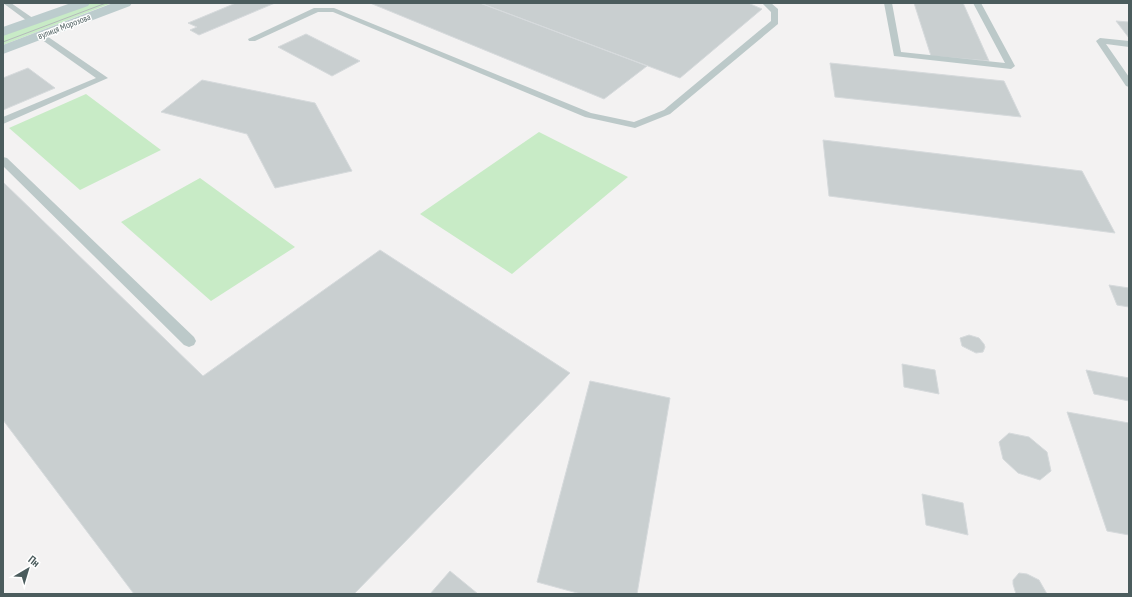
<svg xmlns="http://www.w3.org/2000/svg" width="1132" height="597" font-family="'PT Sans Narrow',sans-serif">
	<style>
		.green { fill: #c8ebc6 }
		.building { fill: #c9cfd0; stroke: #d6dadc }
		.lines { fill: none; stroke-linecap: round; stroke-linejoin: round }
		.service { fill: #bcc9c9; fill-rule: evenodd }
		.secondary { fill: #bccccd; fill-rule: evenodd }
		.tram { stroke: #b4babb; stroke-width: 1 }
		.labels { text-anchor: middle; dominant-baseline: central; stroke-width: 3; stroke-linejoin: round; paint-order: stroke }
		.far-street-label { font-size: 9px; fill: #4b5c5d; stroke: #fff }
	</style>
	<rect width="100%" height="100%" fill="#f3f2f2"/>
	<path class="green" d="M87 3H112L3 45V34Z
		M86 94 161 150 80 190 9 128Z
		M539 132 628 177 512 274 420 214Z
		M200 178 295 247 211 301 121 222Z"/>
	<path class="building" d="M236 3H275L199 35 190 30 197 27 188 23Z
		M370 3H480L647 66 604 99Z
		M480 3H748L762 9 680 78Z
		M914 3H963L989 61 931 56Z
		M1116 21 1129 22V38Z
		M306 34 360 61 332 76 278 47Z
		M830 63 1004 81 1021 117 835 97Z
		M28 68 55 88 3 110V78Z
		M202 80 315 103 352 171 275 188 247 134 161 112Z
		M823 140 1082 171 1115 233 829 196Z
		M3 182 203 376 380 250 570 373 354 594H134L3 420Z
		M1109 285 1129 288V307L1117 305Z
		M969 335 979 338 984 344 985 347 983 352 976 353 962 346 960 338Z
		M902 364 935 370 939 394 904 387Z
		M1086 370 1129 378V401L1094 394Z
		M590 381 670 398 637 594H581L537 582Z
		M1067 412 1129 423V535L1107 531Z
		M1009 433 1029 437 1047 452 1051 471 1040 480 1018 473 1003 459 999 442Z
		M922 494 963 503 968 535 926 525Z
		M450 571 478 594H430Z
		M1019 573 1027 574 1039 580 1047 594H1016L1013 584V580Z"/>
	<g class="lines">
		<path class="service" d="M3 3H11L37 21 30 23Z
			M762 3H771L778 9V24L670 114 635 128 585 117 333 12H318L255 41H249L248 39 314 8H334L591 113 634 122 664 110 771 21V12Z
			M884 3H892L901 52 1005 63 973 3H981L1015 66 1011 69 894 56Z
			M41 32 108 78 3 124V117L96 78 38 37 37 35Z
			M1100 38 1129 41V47L1106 44 1129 77V87L1126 86 1096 41Z
			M3 157 7 158 194 337 196 341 194 345 189 347 184 345 3 166Z"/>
		<path class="secondary" d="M71 3H90L88 6 3 36V27Z
			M113 3H132L130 6 3 54V45Z"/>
		<path class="tram" d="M3 42 106 3"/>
	</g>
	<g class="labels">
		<g class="far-street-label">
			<text transform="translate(64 26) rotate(-21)">вулиця Морозова</text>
		</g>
	</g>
	<rect width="1132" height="597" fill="none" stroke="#4b5c5d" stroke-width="8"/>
	<g transform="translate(28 569) rotate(38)" stroke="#ffffff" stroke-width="3" paint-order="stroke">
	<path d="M0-3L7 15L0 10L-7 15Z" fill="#4b5c5d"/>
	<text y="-6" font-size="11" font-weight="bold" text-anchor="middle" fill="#4b5c5d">Пн</text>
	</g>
</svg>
